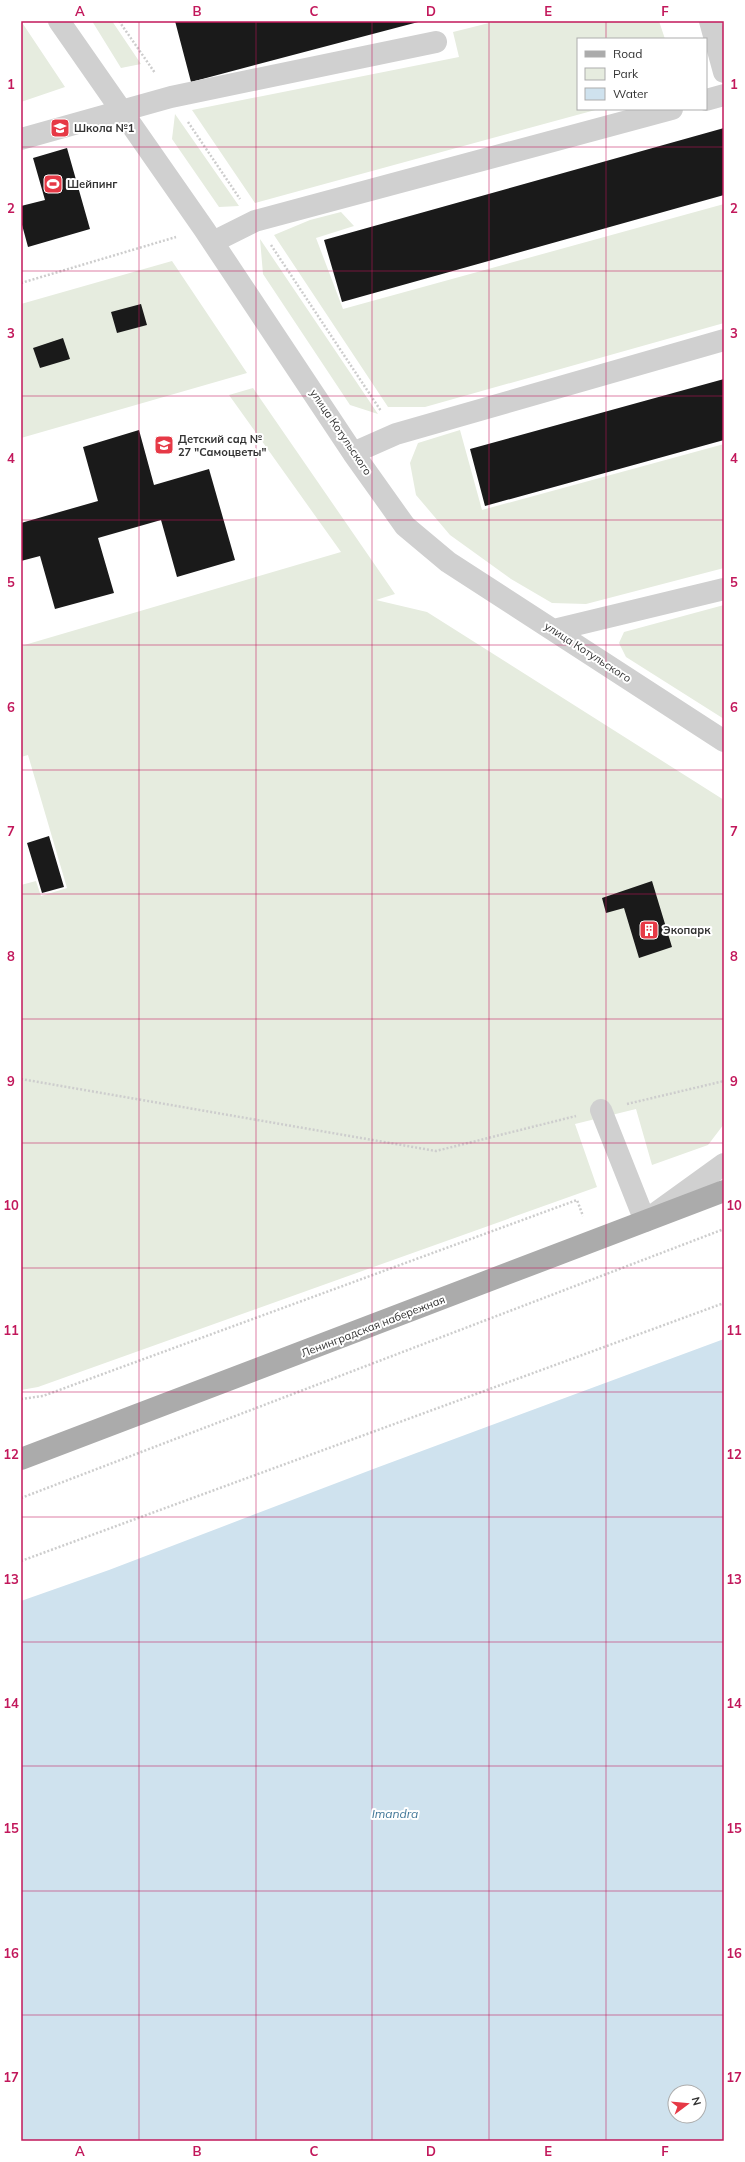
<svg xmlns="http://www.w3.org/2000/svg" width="745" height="2162" font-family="Mulish,sans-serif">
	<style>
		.green { fill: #e6ecdf }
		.water { fill: #cfe2ee; fill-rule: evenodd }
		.building { fill: #1a1a1a }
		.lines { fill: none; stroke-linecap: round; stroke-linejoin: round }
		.path { stroke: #cdcdcd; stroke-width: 2.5; stroke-dasharray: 2 2; stroke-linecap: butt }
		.minor { stroke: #d0d0d0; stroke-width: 22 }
		.major { stroke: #ababab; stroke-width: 22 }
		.grid { fill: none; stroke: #c2185b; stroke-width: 1; stroke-opacity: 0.55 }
		.labels { text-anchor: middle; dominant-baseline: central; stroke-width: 4; stroke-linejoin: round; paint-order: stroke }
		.poi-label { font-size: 11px; font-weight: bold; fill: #333; stroke: #fff; text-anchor: start }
		.street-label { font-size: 11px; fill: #333; stroke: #fff }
		.water-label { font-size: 12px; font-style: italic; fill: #3f7597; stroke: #fff }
		.neatline { fill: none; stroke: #c2185b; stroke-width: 1.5 }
		.grid-label { font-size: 13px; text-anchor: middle; font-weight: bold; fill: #c2185b }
	</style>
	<rect width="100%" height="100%" fill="#fff"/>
	<path class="green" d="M21 21 65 87 21 102Z
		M92 21H112L141 64 121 68Z
		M497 21H659L665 39H578V109H599L255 203 192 110 459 57 453 32Z
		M175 114 239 206 219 207 172 139Z
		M724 204V323L425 407H388L274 235 310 220 341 212 354 226 316 238 343 309Z
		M260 239 378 414 350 405 263 274Z
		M172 261 247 373 21 438V304Z
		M253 388 395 594 376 600 427 612 724 800V1124L708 1145 652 1165 636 1109 575 1124 597 1187 38 1387 21 1390V885L36 881 41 896 67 888 28 755 21 757V646L341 552 229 395Z
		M460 430 482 510 724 444V568L586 604 552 603 511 579 450 535 416 495 410 463 418 443Z
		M724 605V719L626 657 619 643 624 632Z"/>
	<path class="water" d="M724 1339V2141H21V1601L109 1570 376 1468ZM675 2092H699V2116H675Z"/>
	<path class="building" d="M175 21H422L191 82Z
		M724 128V195L342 302 324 240Z
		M67 148 90 229 28 247 21 221V206L45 200 33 158Z
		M141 304 147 325 117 333 111 312Z
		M63 338 70 359 40 368 33 348Z
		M724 379V440L485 506 470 449Z
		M139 430 154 485 209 469 235 560 177 577 161 520 98 538 114 593 55 609 40 556 21 561V523L98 501 83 447Z
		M49 836 64 887 42 893 27 843Z
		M652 881 672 947 639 958 624 908 606 913 602 898Z"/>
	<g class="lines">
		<path class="path" d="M119 21 155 73
			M188 122 240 199
			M271 245 381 411
			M21 283 176 237
			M21 1079 436 1151 576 1116
			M627 1104 724 1081
			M21 1399 43 1396 577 1200 583 1216
			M21 1498 724 1229
			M21 1561 724 1303"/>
		<path class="minor" d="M59 21 204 229 353 453 405 526 448 562 724 741
			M710 21 724 72
			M706 100 724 95
			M21 139 171 97 436 42
			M213 242 255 221 672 109
			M353 453 396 434 724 340
			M554 630 724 589
			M601 1110 645 1221 724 1164"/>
		<path class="major" d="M21 1459 724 1191"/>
	</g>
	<path class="grid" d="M139 21V2141M256 21V2141M372 21V2141M489 21V2141M606 21V39M606 109V2141M21 147H724M21 271H724M21 396H724M21 520H724M21 645H724M21 770H724M21 894H724M21 1019H724M21 1143H724M21 1268H724M21 1392H724M21 1517H724M21 1642H724M21 1766H724M21 1891H724M21 2015H724"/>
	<defs>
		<g id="school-square" transform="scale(1)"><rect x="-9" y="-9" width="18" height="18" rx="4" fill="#e63946" stroke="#fff"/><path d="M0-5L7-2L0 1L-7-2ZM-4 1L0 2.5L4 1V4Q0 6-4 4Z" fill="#fff"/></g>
		<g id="stadium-square" transform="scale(1)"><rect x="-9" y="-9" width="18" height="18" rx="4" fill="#e63946" stroke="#fff"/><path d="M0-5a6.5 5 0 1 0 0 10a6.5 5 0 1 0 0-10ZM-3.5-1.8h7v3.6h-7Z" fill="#fff"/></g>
		<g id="building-square" transform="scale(1)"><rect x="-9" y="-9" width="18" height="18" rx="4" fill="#e63946" stroke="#fff"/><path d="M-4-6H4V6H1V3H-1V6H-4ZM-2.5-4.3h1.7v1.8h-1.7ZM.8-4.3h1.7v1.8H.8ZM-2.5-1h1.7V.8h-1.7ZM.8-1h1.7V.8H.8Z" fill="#fff"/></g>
	</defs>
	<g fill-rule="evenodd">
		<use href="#school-square" x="60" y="128"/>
		<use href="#stadium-square" x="53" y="184"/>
		<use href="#school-square" x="164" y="445"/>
		<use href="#building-square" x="649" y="930"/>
	</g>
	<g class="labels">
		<g class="poi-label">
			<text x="74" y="128">Школа №1</text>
			<text x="67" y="184">Шейпинг</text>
			<text x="178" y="439">Детский сад №<tspan x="178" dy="13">27 "Самоцветы"</tspan></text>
			<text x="663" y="930">Экопарк</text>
		</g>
		<g class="street-label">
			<text transform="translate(341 432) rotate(56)">улица Котульского</text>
			<text transform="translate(588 652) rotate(33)">улица Котульского</text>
			<text transform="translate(373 1326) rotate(-21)">Ленинградская набережная</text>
		</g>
		<g class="water-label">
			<text x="395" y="1813">Imandra</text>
		</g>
	</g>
	<rect width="745" height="2162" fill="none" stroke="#ffffff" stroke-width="44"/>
	<rect x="577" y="38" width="130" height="72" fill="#ffffff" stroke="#adadad"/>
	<rect x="585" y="51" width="20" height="6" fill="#ababab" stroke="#adadad"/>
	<text x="613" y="58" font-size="12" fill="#333333">Road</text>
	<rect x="585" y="68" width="20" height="12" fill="#e6ecdf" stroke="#adadad"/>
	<text x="613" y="78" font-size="12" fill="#333333">Park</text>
	<rect x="585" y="88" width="20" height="12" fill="#cfe2ee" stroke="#adadad"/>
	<text x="613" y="98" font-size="12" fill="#333333">Water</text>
	<g transform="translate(687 2104) rotate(74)"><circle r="19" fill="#ffffff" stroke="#adadad"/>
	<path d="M0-3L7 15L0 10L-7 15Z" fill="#e63946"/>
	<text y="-6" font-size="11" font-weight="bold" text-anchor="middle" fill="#333333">N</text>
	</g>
	<rect x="22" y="22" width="701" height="2118" class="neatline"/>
	<g class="grid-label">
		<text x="80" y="16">A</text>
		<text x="197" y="16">B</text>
		<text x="314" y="16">C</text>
		<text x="431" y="16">D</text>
		<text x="548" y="16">E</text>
		<text x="665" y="16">F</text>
		<text x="11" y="89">1</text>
		<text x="734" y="89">1</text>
		<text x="11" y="213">2</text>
		<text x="734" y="213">2</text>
		<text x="11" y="338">3</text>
		<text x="734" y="338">3</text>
		<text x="11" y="463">4</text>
		<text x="734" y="463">4</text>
		<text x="11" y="587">5</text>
		<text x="734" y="587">5</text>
		<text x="11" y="712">6</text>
		<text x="734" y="712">6</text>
		<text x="11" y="836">7</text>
		<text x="734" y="836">7</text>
		<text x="11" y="961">8</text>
		<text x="734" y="961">8</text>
		<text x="11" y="1086">9</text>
		<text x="734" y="1086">9</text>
		<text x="11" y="1210">10</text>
		<text x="734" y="1210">10</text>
		<text x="11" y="1335">11</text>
		<text x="734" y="1335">11</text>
		<text x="11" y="1459">12</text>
		<text x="734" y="1459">12</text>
		<text x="11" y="1584">13</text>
		<text x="734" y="1584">13</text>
		<text x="11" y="1708">14</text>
		<text x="734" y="1708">14</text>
		<text x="11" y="1833">15</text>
		<text x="734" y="1833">15</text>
		<text x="11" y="1958">16</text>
		<text x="734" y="1958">16</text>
		<text x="11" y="2082">17</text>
		<text x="734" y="2082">17</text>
		<text x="80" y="2156">A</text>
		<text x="197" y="2156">B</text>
		<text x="314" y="2156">C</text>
		<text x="431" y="2156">D</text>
		<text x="548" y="2156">E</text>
		<text x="665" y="2156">F</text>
	</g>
</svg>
